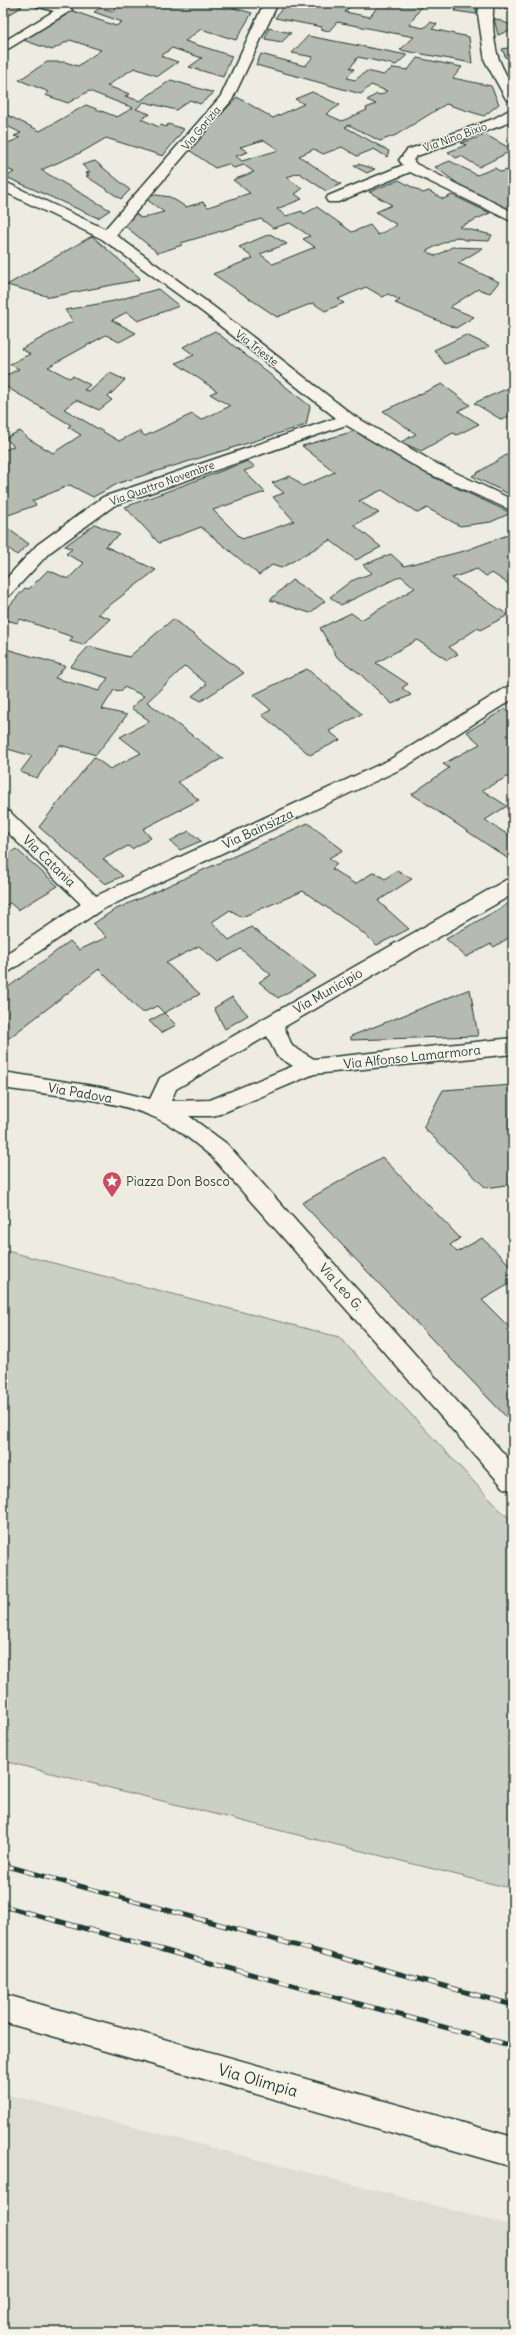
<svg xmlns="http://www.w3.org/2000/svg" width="516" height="2335" font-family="Delius,sans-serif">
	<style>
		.built { fill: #ddddd2 }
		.green { fill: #cccfc4; stroke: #76867c }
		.building { fill: #b5bbb0; stroke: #1f3d34; fill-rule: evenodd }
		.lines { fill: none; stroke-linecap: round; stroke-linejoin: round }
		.minor-casing { stroke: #1f3d34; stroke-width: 3 }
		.minor { fill: #f7f3e8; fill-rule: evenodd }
		.rail-casing { stroke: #1f3d34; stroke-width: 5 }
		.rail { stroke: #f7f3e8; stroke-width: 3.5; stroke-dasharray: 11; stroke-linecap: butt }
		.labels { text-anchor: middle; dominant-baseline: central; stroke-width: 3; stroke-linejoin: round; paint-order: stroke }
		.far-street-label { font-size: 11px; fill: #1f3d34; stroke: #f7f3e8 }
		.street-label { font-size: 13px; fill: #1f3d34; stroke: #f7f3e8 }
		.poi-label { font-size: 13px; fill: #1f3d34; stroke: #f7f3e8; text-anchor: start }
		.near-street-label { font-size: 16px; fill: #1f3d34; stroke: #f7f3e8 }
	</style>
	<rect width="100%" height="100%" fill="#eeece1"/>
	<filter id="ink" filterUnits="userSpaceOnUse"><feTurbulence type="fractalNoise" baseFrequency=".025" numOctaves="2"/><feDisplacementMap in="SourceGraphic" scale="8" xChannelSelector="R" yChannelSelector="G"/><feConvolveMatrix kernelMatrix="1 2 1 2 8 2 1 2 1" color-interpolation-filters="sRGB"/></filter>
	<g filter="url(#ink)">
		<path class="built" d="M3 2093 513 2226V2332H3Z"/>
		<path class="green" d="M3 1250 339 1337 501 1511 513 1521V1889L3 1761Z"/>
		<path class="building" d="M3 3H10L22 7 3 18Z
			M116 3H216L252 13 236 40 201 29 185 41 232 56 223 77 189 67 202 58 172 48 161 56 178 62 158 76 134 68 107 86 130 94 125 96 140 101 171 80 214 93 200 104 190 100 176 110 144 102 136 109 150 114 141 119 159 127 161 125 166 127 168 124 184 129 163 156 106 138 82 152 41 170 110 210 98 218 6 177 14 172 3 167V145L20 138 14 136 21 133 3 124V113L40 131 86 105 117 117 133 108 89 91 68 103 45 95 49 92 19 80 47 62H65L78 66 101 50 70 40 52 50 23 40 73 11 116 26 122 22 94 12 100 8 114 11Z
			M286 3H352L345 12 370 17 380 3H424L409 25 424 28 430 22 437 24 432 29 469 37 472 63 400 50 414 37 337 22 329 31 320 29 322 27 275 18Z
			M457 3H477L476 14 455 11Z
			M497 3H513V10L495 7Z
			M494 18 513 26V29L498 35Z
			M269 28 291 33 282 42 265 39Z
			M308 36 407 55 396 65 358 57 350 68 354 69 347 78 355 80 367 71 383 75 393 68 408 70 417 58 462 67 453 78 491 86 499 104 484 116 446 104 396 135 380 141 349 125 345 127 389 151 387 157 374 149 357 156 342 147 323 154 314 149 299 156 341 184 326 191 299 173 287 177 302 189 295 194 302 199 277 209 286 216 302 211 304 214 317 207 352 232 370 225 378 235 397 225 376 212 392 205 369 192 399 180 423 193 429 191 443 199 452 195 490 213 459 227 492 235 489 241 466 240 456 237 426 251 436 256 452 247 483 248 458 263 499 282 490 293 478 289 450 307 474 317 456 328 395 303 400 300 388 294 383 297 366 287 338 299 344 303 325 311 313 303 277 317 213 274 253 258 239 247 270 234 287 244 260 254 273 264 315 247 303 239 310 236 290 223 273 228 261 219 181 243 182 245 158 253 125 226 127 219 133 213H135L141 218 164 212 146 199 150 194 170 197 186 207 203 202 208 207 250 193 233 180 254 172 244 165 234 168 228 164 215 168 189 150 237 97 273 118 304 104 295 99 312 92 340 105 326 114 342 121 367 110 366 108 376 104 367 100 377 94 381 95 387 91 371 85 361 94 256 65 261 54 305 66 313 57 292 53ZM264 140 279 150 242 161 236 156 248 152 240 147Z
			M513 47V56L506 58 502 49Z
			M486 135 513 150 479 167 461 156 456 158 448 152 466 145 461 143Z
			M95 161 130 190 121 199 86 176 89 175 86 173 90 172 82 165Z
			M450 161 477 175 495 168 501 172 513 168V213L455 184 457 183 435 167Z
			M358 164 375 169 367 173 354 166Z
			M92 236 140 278 138 280 50 297 7 285Z
			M158 289 179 306 138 321 127 312 112 320 136 333 119 342 106 335 48 367 69 378 73 376 90 385 84 390 90 391 110 373 125 380 108 397 112 400 99 410 76 400 64 409 119 441 139 431 145 436 192 414 201 420 230 406 210 394 217 391 176 363 194 355 183 347 215 331 310 406 306 425 119 483 93 497 70 485 32 501 36 505 3 517V451L14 446 5 438 20 431 29 439 53 453 81 435 68 427 71 425 3 385V377L19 369 10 364 30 354 21 349 73 321 65 310 114 301Z
			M466 335 490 346 445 364 434 350Z
			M442 384 470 405 458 411 479 424 457 435 453 433 421 451 401 442 416 434 383 411Z
			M513 386V418L510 416 502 420 474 403Z
			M355 431 433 477 511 513 491 522 460 526 427 508 418 513 382 490 359 501 379 513 354 525 381 547 356 560 330 540 281 568 272 565 259 575 201 527 159 543 125 507 248 461 255 467 244 471 265 492 213 510 242 539 267 531 294 521 273 497 284 493 272 483 290 476 303 486 335 472 302 446Z
			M513 451V496L472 476Z
			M95 524 120 535 105 546 156 570 98 614 111 619 83 645 69 641 73 637 20 619 17 623 3 619V613L25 588 29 589 48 570 68 579 84 563 66 554 72 549 65 546Z
			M3 525 29 544 17 555 3 544Z
			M513 533V587L492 573 486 576 477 569 452 578 508 615 480 630 478 628 449 647 458 654 447 660 417 640 376 663 408 684 402 688 411 695 392 704 359 673 337 657 320 628 351 613 361 620 415 588 401 576 341 605 330 597 351 581 372 573 363 565 391 554 404 566 464 551Z
			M292 580 325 601 310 613 270 600Z
			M173 619 244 673 201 701 192 696 207 684 185 666 147 702 223 758 178 782 199 800 143 829 151 838 132 849 128 846 103 859 123 876 105 884 39 827 94 757 110 769 141 753 120 737 150 721 131 708 144 696 124 687 121 691 114 690 102 709 127 715 96 755 60 745 37 778 20 772 32 756 4 748 3 750V648L65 666 55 678 99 691 108 678 70 667 89 646 129 657Z
			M307 669 362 714 329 731 340 740 310 755 262 715 271 710 253 695Z
			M505 709 513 714V774L482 790 507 806 485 820 513 838V862L412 794 449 768 443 764 480 744 467 732Z
			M308 823 343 850 329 858 337 864 332 869 355 884 374 872 385 879 397 870 412 879 378 901 409 929 377 945 358 929 303 891 242 917 230 910 212 922 229 940 251 927 316 976 278 998 259 982 271 975 241 949 218 962 199 946 166 963 200 994 164 1013 157 1006 142 1013 99 969 9 1038 3 1034V991L70 941 79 950 107 937 93 924 114 910Z
			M189 831 201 841 180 850 170 841Z
			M16 849 58 886 18 910 10 903 3 907V857Z
			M513 901V935L494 947 491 944 466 957 446 939Z
			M470 989 478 1036 351 1040V1036Z
			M232 997 248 1015 225 1029 214 1008Z
			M164 1013 176 1025 161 1033 149 1021Z
			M513 1085V1184L486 1188 424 1128V1126L443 1090Z
			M382 1157 460 1238 450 1245 457 1252 482 1238 513 1268V1282L482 1300 513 1331V1424L302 1203Z"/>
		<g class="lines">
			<g class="minor-casing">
				<path id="minor" d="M34 3C45 3 65 0 72 10L3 52V42L54 11 36 6Z
					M264 3H278L232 100 116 235 214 307 354 416 437 464 513 500V511L425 472 346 425 115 505 49 553 9 596 3 597V582L37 545 103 497 336 418 204 313 102 239 3 191V181L105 229 221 96Z
					M480 3H494C491 17 494 49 500 62 508 81 513 80 513 103L506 99 485 61 478 14Z
					M513 108V118L503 125 417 156 413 160 416 164 513 212V222L410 172 338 202H328L326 199 328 196 403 165 399 160 407 150 493 119Z
					M513 685V699L403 768 101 910 10 971 3 973V956L81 904 3 828V811L10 812 96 896 389 760 507 687Z
					M513 878V894L284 1027 292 1046 314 1059 513 1038V1054L314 1074 220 1114 212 1116H189L227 1144 513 1464V1491L504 1488 211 1156C194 1142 176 1127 156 1118 109 1097 53 1096 3 1088V1072L100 1087 150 1099 160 1078 506 880ZM267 1036 277 1056 293 1066 210 1100 171 1101 176 1089Z
					M3 1994 513 2137V2167L3 2022Z"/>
			</g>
			<use href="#minor" class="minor"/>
			<g class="rail-casing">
				<path id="rail" d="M3 1865 513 2005
					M3 1906 513 2046"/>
			</g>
			<use href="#rail" class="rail"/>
		</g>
	</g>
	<defs>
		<g id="sight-pin" transform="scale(1)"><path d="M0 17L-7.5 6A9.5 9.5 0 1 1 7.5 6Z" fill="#d1495b" stroke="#f7f3e8"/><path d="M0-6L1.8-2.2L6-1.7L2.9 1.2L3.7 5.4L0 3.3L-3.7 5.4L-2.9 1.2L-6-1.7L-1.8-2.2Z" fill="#fff"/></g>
	</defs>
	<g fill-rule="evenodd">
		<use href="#sight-pin" x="112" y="1181"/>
	</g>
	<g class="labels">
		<g class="far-street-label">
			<text transform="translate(201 128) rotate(-50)">Via Gorizia</text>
			<text transform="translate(455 137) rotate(-20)">Via Nino Bixio</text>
			<text transform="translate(257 348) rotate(38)">Via Trieste</text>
			<text transform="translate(162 483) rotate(-20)">Via Quattro Novembre</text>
		</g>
		<g class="street-label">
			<text transform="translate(258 829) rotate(-25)">Via Bainsizza</text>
			<text transform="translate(49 861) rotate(44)">Via Catania</text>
			<text transform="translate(328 991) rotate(-30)">Via Municipio</text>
			<text transform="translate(412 1057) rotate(-6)">Via Alfonso Lamarmora</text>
			<text transform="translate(80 1093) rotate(10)">Via Padova</text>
			<text transform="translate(341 1287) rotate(48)">Via Leo G.</text>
		</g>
		<g class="poi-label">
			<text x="126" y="1181">Piazza Don Bosco</text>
		</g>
		<g class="near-street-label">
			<text transform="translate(258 2080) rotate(16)">Via Olimpia</text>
		</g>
	</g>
	<rect width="516" height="2335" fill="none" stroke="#f7f3e8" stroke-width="16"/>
	<rect x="8" y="8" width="500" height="2319" fill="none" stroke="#1f3d34" stroke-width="1.5" filter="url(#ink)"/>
</svg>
